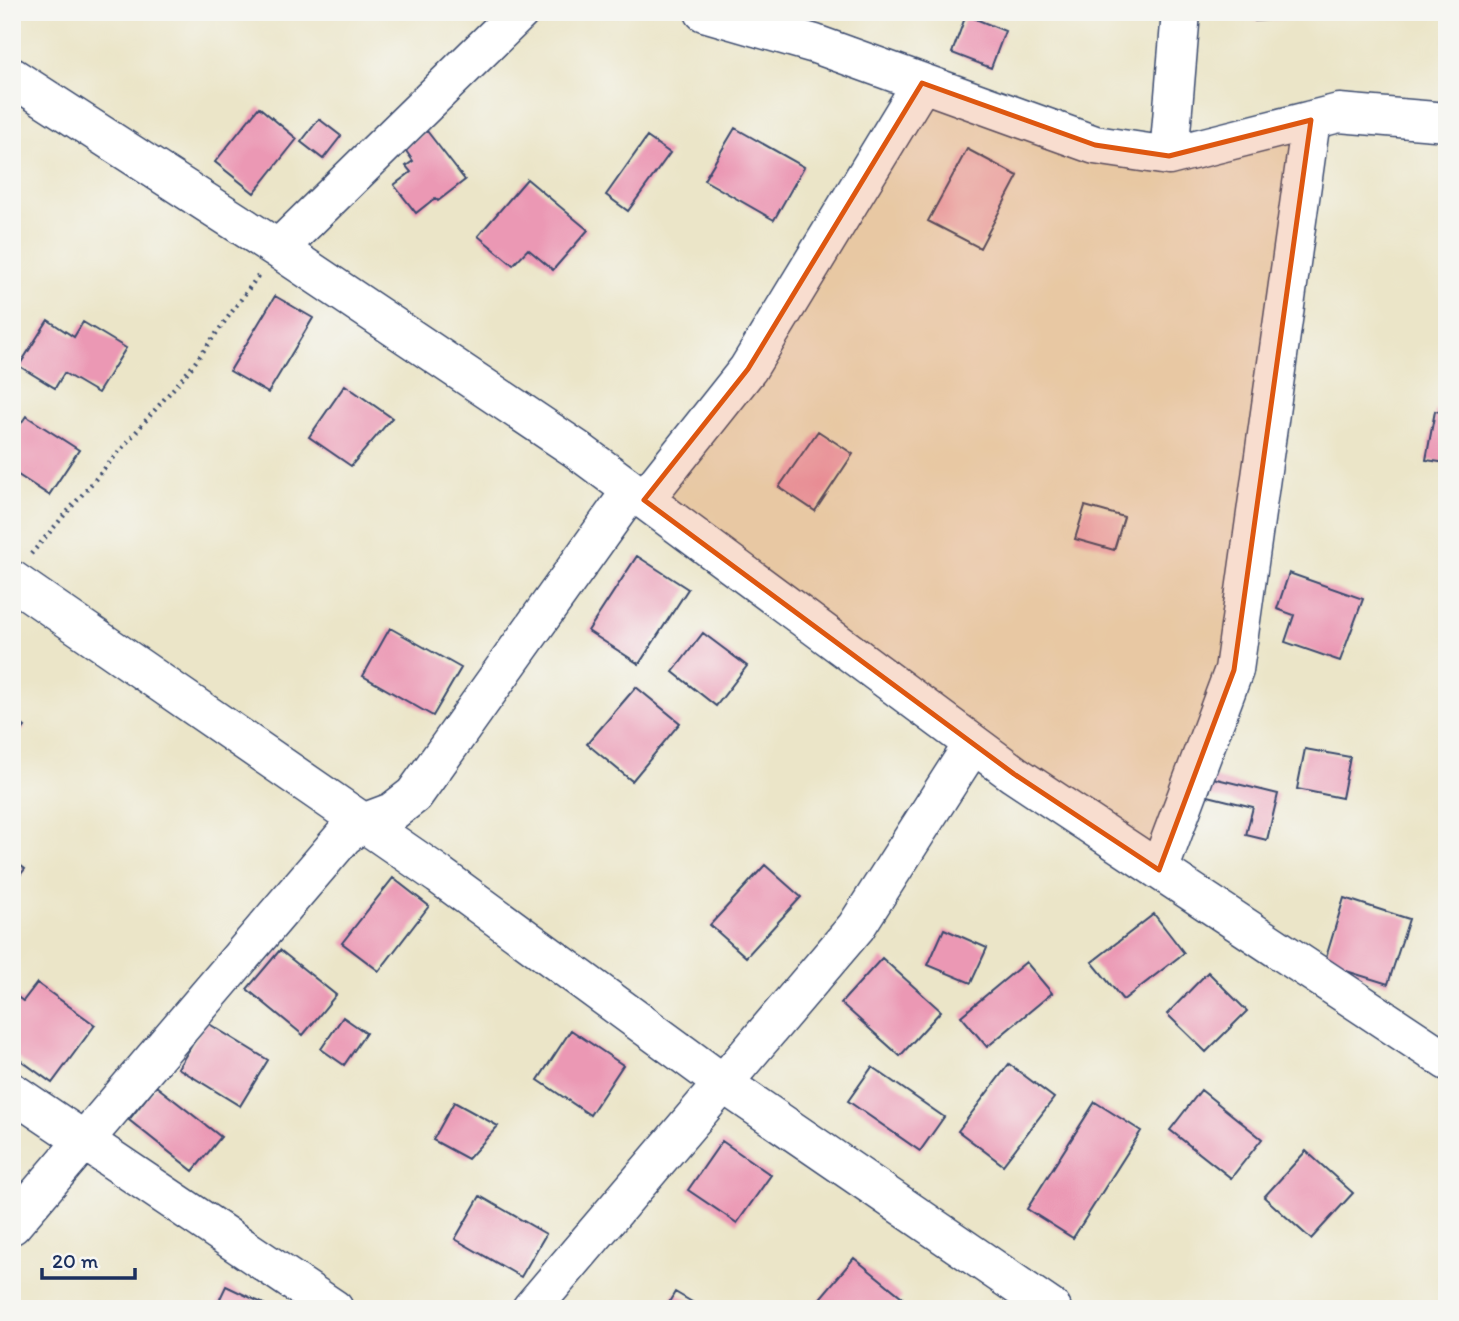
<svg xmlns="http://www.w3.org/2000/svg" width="1459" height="1321" font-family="Itim,sans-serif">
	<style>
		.building { fill: #eb98b4 }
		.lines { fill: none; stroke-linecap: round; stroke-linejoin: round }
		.minor-casing { stroke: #3a4a6e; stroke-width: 41 }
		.path { stroke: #3a4a6e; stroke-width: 4.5; stroke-dasharray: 2 5; stroke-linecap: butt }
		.minor { stroke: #fff; stroke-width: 38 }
		.marked { fill: #de5710; fill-opacity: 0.2; stroke: #de5710; stroke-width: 5; stroke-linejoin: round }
	</style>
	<rect width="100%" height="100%" fill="#f6f6f2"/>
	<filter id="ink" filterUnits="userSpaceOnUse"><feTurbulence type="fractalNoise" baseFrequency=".0143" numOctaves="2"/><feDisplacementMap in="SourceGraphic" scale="14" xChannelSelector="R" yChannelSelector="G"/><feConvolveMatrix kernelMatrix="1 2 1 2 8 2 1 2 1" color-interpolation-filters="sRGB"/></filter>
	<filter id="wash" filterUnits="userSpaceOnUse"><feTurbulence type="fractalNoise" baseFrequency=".00686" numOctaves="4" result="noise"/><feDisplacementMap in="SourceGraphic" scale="28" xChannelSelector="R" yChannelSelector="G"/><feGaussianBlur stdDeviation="1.57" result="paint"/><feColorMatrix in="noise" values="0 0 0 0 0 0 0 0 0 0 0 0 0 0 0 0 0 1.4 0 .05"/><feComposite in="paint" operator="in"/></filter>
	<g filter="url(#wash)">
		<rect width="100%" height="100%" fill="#ebe5c8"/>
		<g id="blocks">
			<path class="building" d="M1254 12H1318L1319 16 1255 21Z
				M966 15 1005 31 991 68 952 53Z
				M259 107 297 139 254 193 215 162Z
				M319 119 341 136 323 159 301 142Z
				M735 128 804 167 774 220 704 180Z
				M427 131 465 180 438 201 435 198 416 213 394 185 411 172 406 166 413 161 404 148Z
				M647 137 670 153 628 211 606 195Z
				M967 149 1018 176 980 248 928 221Z
				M527 179 588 230 553 270 528 249 513 265 478 236Z
				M275 296 313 318 268 393 230 371Z
				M48 320 74 337 83 322 126 348 98 393 64 373 55 388 19 366Z
				M345 385 392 418 351 466 309 437Z
				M1435 411 1447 413V463L1426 460Z
				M26 416 79 450 49 495 12 471V437Z
				M818 431 853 454 815 511 779 487Z
				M1085 506 1124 517 1114 550 1075 539Z
				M637 556 688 589 639 664 588 631Z
				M1289 573 1363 599 1340 661 1285 642 1294 615 1277 609Z
				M390 628 461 668 433 716 363 676Z
				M703 633 747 666 716 706 673 672Z
				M636 687 680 723 632 781 587 744Z
				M12 717 25 727 12 743Z
				M1305 749 1350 757 1342 798 1297 789Z
				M1213 778 1278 794 1267 840 1246 835 1253 807 1208 796Z
				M12 859 25 869 12 885Z
				M765 865 801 897 746 957 710 925Z
				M393 878 429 906 379 971 342 943Z
				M1344 898 1409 919 1388 984 1324 964Z
				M1154 914 1184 953 1123 1000 1092 962Z
				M944 929 987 948 971 983 928 965Z
				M280 950 336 995 303 1035 247 989Z
				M882 958 941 1011 900 1056 841 1003Z
				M1026 962 1052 993 987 1047 961 1016Z
				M1208 972 1247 1011 1206 1052 1167 1014Z
				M37 983 95 1025 52 1083 12 1054V993L23 1001Z
				M343 1017 366 1033 344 1065 321 1049Z
				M206 1022 268 1060 240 1106 178 1068Z
				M571 1030 623 1065 590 1115 538 1080Z
				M1009 1064 1054 1098 1003 1165 958 1131Z
				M872 1067 944 1117 920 1151 848 1101Z
				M156 1086 221 1137 193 1171 129 1120Z
				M1201 1090 1262 1139 1231 1178 1170 1130Z
				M454 1102 498 1126 468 1159 433 1140Z
				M1095 1102 1141 1131 1073 1238 1027 1209Z
				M722 1141 771 1175 737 1223 688 1190Z
				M1306 1151 1353 1193 1311 1239 1264 1197Z
				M480 1196 546 1234 521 1277 455 1239Z
				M854 1258 902 1297 892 1309H811Z
				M226 1286 264 1304 262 1309H215Z
				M675 1292 704 1309H665Z"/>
		</g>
	</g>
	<g filter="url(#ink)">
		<use href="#blocks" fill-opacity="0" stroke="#3a4a6e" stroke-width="2"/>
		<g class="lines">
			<g class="minor-casing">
				<path id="minor" d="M704 12 815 44 1095 145 1169 156 1339 113 1447 122
					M12 77 278 249 576 449 1014 774 1447 1061
					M1169 156 1181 12
					M278 249 520 12
					M644 500 748 369 922 83
					M12 580 439 875 724 1084 1052 1309
					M1159 870 1234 670 1311 120
					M12 1092 334 1309
					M12 1225 344 836 360 824 392 812 414 795 631 491
					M531 1309 856 927 973 744"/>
			</g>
			<path class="path" d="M31 554 191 368 258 276"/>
			<use href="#minor" class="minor"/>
		</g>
	</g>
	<path class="marked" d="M922 83 1095 145 1169 156 1311 120 1234 670 1159 870 1014 774 644 500 748 369Z"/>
	<rect width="1459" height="1321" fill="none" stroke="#f6f6f2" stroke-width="42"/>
	<path d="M42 1268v10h93v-10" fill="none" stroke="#1b2f5e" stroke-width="3.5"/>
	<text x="52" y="1268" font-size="21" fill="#1b2f5e" stroke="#f6f6f2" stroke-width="5" paint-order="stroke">20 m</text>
</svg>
